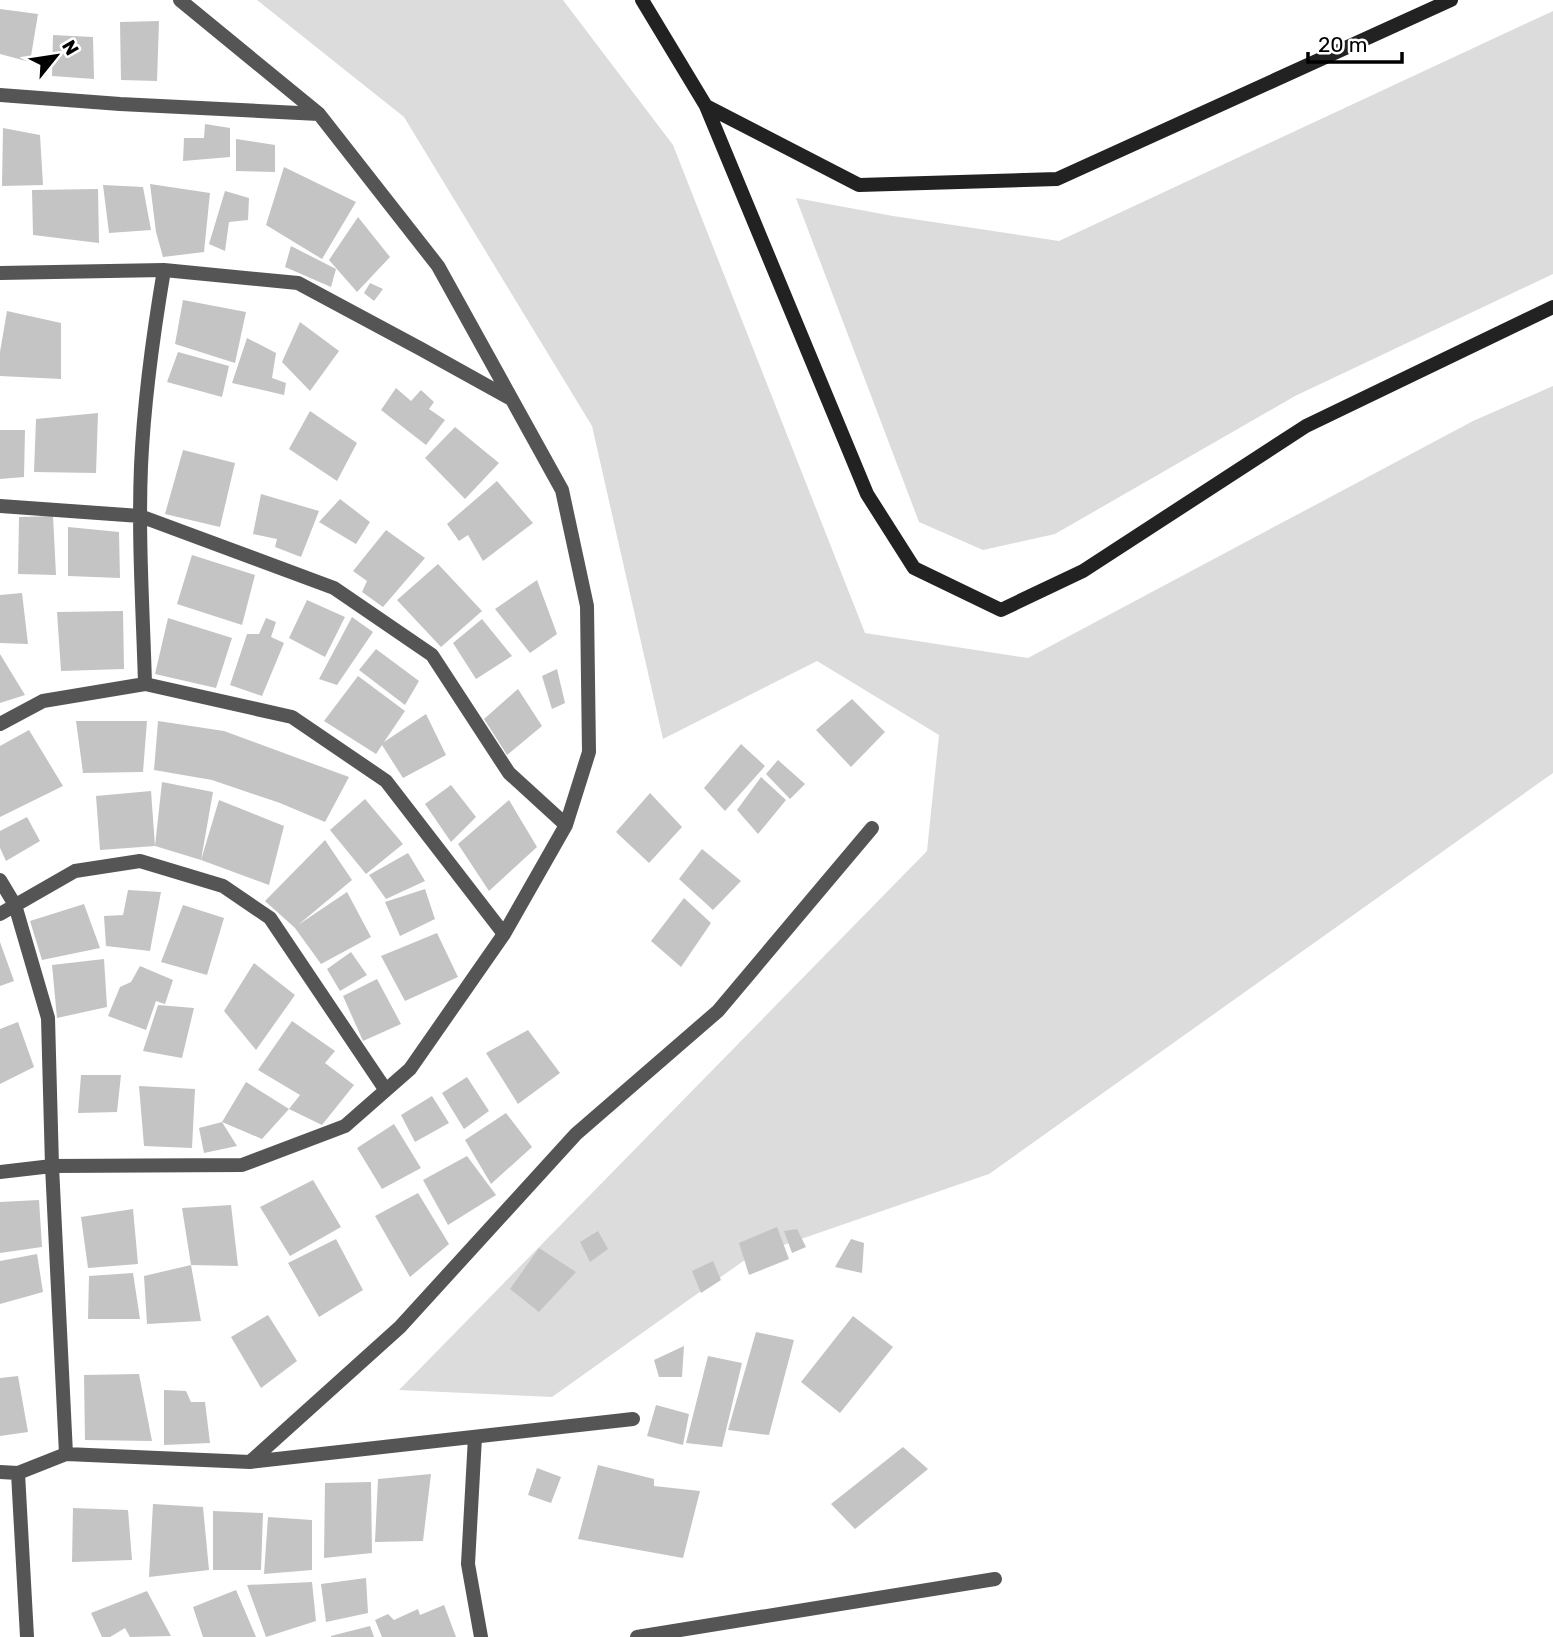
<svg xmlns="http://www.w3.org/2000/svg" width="1553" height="1637" font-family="Rubik,sans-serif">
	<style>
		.green { fill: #dcdcdc }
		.building { fill: #c4c4c4 }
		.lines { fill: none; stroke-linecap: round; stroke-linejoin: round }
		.street { stroke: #555; stroke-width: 14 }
		.secondary { stroke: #222; stroke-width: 14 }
	</style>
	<rect width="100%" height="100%" fill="#fff"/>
	<path class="green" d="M257 0H563L673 145 865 633 1028 658 1473 421 1553 386V773L989 1174 749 1257 552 1397 399 1390 927 851 939 735 817 661 663 739 592 426 404 117Z
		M1553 11V274L1295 396 1055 534 983 550 919 522 796 198 893 216 1059 241Z"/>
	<path class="building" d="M0 9 38 14 30 62 0 54Z
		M159 21 157 81 121 80 120 22Z
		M53 35 93 37 94 79 52 76Z
		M205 124 230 128V157L183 161 184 138H204Z
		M3 128 40 135 43 185 2 186Z
		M236 139 275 145V172L236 171Z
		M284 167 356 202 322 259 266 225Z
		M150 184 210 193 204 252 163 257 156 232Z
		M103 185 143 187 151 230 109 233Z
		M98 189 99 243 33 235 32 190Z
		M225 191 249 198 248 220 229 222 225 251 209 244Z
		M358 217 390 257 357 292 329 260Z
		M291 246 336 269 331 287 285 267Z
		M370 283 383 289 374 301 364 293Z
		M183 300 246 312 235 363 175 344Z
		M7 311 61 323V379L0 376V352Z
		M300 322 339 351 310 391 282 362Z
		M247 338 276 353 272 378 286 383 284 395 232 383Z
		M178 352 229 366 222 397 167 382Z
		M396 388 411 401 421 390 434 402 429 409 445 420 426 445 381 410Z
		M310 411 357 443 337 481 289 449Z
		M98 413 96 473 34 472 36 419Z
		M455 427 499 463 465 499 425 458Z
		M0 430H25L24 477 0 479Z
		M183 450 235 463 220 527 165 514Z
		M497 481 533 523 483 561 468 535 459 541 447 524Z
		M261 494 319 511 301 557 275 547 277 539 253 534Z
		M340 499 370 522 356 544 319 522Z
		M53 516 56 575 18 574 19 517Z
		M68 527 119 532 120 578 68 576Z
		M386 530 425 558 383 607 362 592 367 581 353 571Z
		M192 555 255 575 242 625 177 604Z
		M438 564 482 611 441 647 397 600Z
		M537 580 557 634 530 653 495 609Z
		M22 593 28 644 0 643V595Z
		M307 600 345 617 325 657 289 638Z
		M123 611 124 669 61 671 57 612Z
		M352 617 373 632 337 685 319 679Z
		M168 618 232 638 216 688 155 674Z
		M266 618 276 622 271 637 284 643 262 696 230 685 247 634H259Z
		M482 619 512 656 476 679 453 643Z
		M376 649 419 681 405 705 359 670Z
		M0 654 25 695 0 703Z
		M557 669 565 703 552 709 542 676Z
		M358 676 405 711 384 742 426 714 446 755 403 778 382 745 376 754 324 721Z
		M518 689 542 726 507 755 484 719Z
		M852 699 885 732 851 767 816 730Z
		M76 721H147L143 772 83 773Z
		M158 721 224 731 349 777 325 822 280 803 212 780 154 770Z
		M29 730 63 786 0 817V746Z
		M741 744 765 766 725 811 704 788Z
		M778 760 805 784 790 799 766 774Z
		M761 777 786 800 758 834 737 810Z
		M162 782 213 792 201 860 219 800 284 826 269 885 201 860 155 846 100 850 96 796 151 791 155 846Z
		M451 785 476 817 451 842 425 804Z
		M650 793 682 827 649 863 616 832Z
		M365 799 403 844 366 874 330 830Z
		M509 800 537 847 489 891 458 844Z
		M27 817 40 841 6 861 0 848V831Z
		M325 840 352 880 298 925 347 892 371 937 321 964 295 928 265 901Z
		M702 849 741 881 713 910 679 879Z
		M408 853 425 881 386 899 369 875Z
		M425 889 435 919 400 936 385 902Z
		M128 890 161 892 150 951 106 946 104 916 123 915Z
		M684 898 711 923 681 967 651 941Z
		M84 904 100 948 42 960 30 921Z
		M183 905 224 918 207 975 161 962Z
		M437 933 458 977 405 1001 381 956Z
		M0 942 14 981 0 986Z
		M351 952 367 975 340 991 327 969Z
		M104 959 107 1007 57 1018 52 965Z
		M254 963 295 995 256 1050 224 1011Z
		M140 966 173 980 165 1004 156 1001 146 1030 108 1016 120 987 131 982Z
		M377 979 401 1024 363 1041 343 996Z
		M158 1005 194 1008 182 1058 143 1051Z
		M292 1021 335 1051 325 1063 354 1085 322 1125 289 1109 300 1095 258 1070Z
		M18 1022 34 1067 0 1084V1029Z
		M528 1030 560 1073 518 1104 486 1053Z
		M81 1075H121L117 1112 78 1113Z
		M467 1077 489 1111 464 1129 442 1093Z
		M246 1082 289 1109 262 1139 222 1122Z
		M139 1086 195 1089 192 1148 144 1146Z
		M432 1096 449 1123 415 1142 401 1115Z
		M506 1113 532 1147 491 1184 465 1140Z
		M222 1122 237 1146 204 1153 199 1128Z
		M394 1124 421 1168 382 1189 357 1148Z
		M467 1156 496 1195 448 1225 423 1180Z
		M313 1180 341 1227 290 1256 260 1207Z
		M418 1193 449 1244 410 1277 375 1216Z
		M39 1200 42 1247 0 1253V1202Z
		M231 1205 238 1266 191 1265 182 1208Z
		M133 1209 138 1264 88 1268 81 1217Z
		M777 1227 789 1259 749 1275 739 1243Z
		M797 1229 806 1247 792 1253 784 1231Z
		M598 1231 608 1249 590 1262 580 1242Z
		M336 1239 363 1290 319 1317 288 1263Z
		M851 1239 864 1243 862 1273 835 1267Z
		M539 1248 576 1272 539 1312 510 1289Z
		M37 1254 43 1292 0 1304V1261Z
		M713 1261 721 1280 701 1293 692 1271Z
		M191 1265 201 1321 147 1324 144 1276Z
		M133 1273 140 1319H88L89 1276Z
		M268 1315 297 1361 261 1388 231 1337Z
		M853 1316 893 1347 840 1413 801 1382Z
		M756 1332 794 1340 769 1435 728 1430Z
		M684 1346 682 1377H659L654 1360Z
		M708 1356 742 1363 722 1447 686 1443Z
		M139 1374 152 1441 85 1440 84 1375Z
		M18 1376 28 1432 0 1436V1378Z
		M164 1390 186 1391 191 1402H205L210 1443 164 1445Z
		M656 1405 689 1414 683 1445 647 1436Z
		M903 1447 928 1469 855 1529 831 1504Z
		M598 1465 654 1479V1486L700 1491 683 1558 578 1539Z
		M537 1468 561 1477 551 1503 528 1495Z
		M431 1474 423 1541 375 1542 378 1479Z
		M371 1482 372 1553 324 1558 325 1483Z
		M153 1504 203 1507 209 1570 149 1577Z
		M73 1508 128 1510 132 1560 72 1562Z
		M213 1511 263 1513 261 1570H213Z
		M268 1517 312 1520V1570L264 1574Z
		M366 1578 368 1613 326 1622 321 1584Z
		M312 1582 316 1621 266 1637 247 1585Z
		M236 1590 256 1637H203L193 1607Z
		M147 1591 171 1636 130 1637 125 1628 110 1637H102L91 1613Z
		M444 1605 456 1637H382L375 1620 388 1614 394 1620 418 1609 420 1615Z
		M370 1626 374 1637H331V1636Z"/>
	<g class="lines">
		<path class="street" d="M0 95 120 104 319 114
			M0 273 164 270 298 283 421 349 511 399
			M0 506 140 516 334 588 432 655 509 773 566 825
			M145 684C143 612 138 539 141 466 144 400 153 335 164 270
			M0 724 43 701 145 684 292 717 386 781 504 934
			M0 880 15 905 48 1018 52 1166 66 1454
			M0 914 75 871 140 861 223 886 270 918 385 1089
			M0 1172 52 1166 242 1165 345 1126 410 1069 504 934 566 825 589 752 587 606 562 490 438 266 319 114 180 0
			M475 1437 468 1564 481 1637
			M250 1462 400 1327 576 1134 718 1011 872 828
			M0 1472 18 1473 66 1454 250 1462 633 1419
			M18 1473 27 1637
			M637 1637 995 1579"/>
		<path class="secondary" d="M642 0 706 106 867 494 914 568 1001 610 1083 571 1306 426 1553 307
			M706 106 859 185 1057 179 1451 0"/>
	</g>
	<g transform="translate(56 56) rotate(60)" stroke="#ffffff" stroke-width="5" paint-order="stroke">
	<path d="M0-5L12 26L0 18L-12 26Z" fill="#000000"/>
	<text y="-10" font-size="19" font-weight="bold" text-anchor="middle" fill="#000000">N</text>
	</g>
	<path d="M1308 52v10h94v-10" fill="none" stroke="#000000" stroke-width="3.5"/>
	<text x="1318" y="52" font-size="21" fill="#000000" stroke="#ffffff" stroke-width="5" paint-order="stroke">20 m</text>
</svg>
